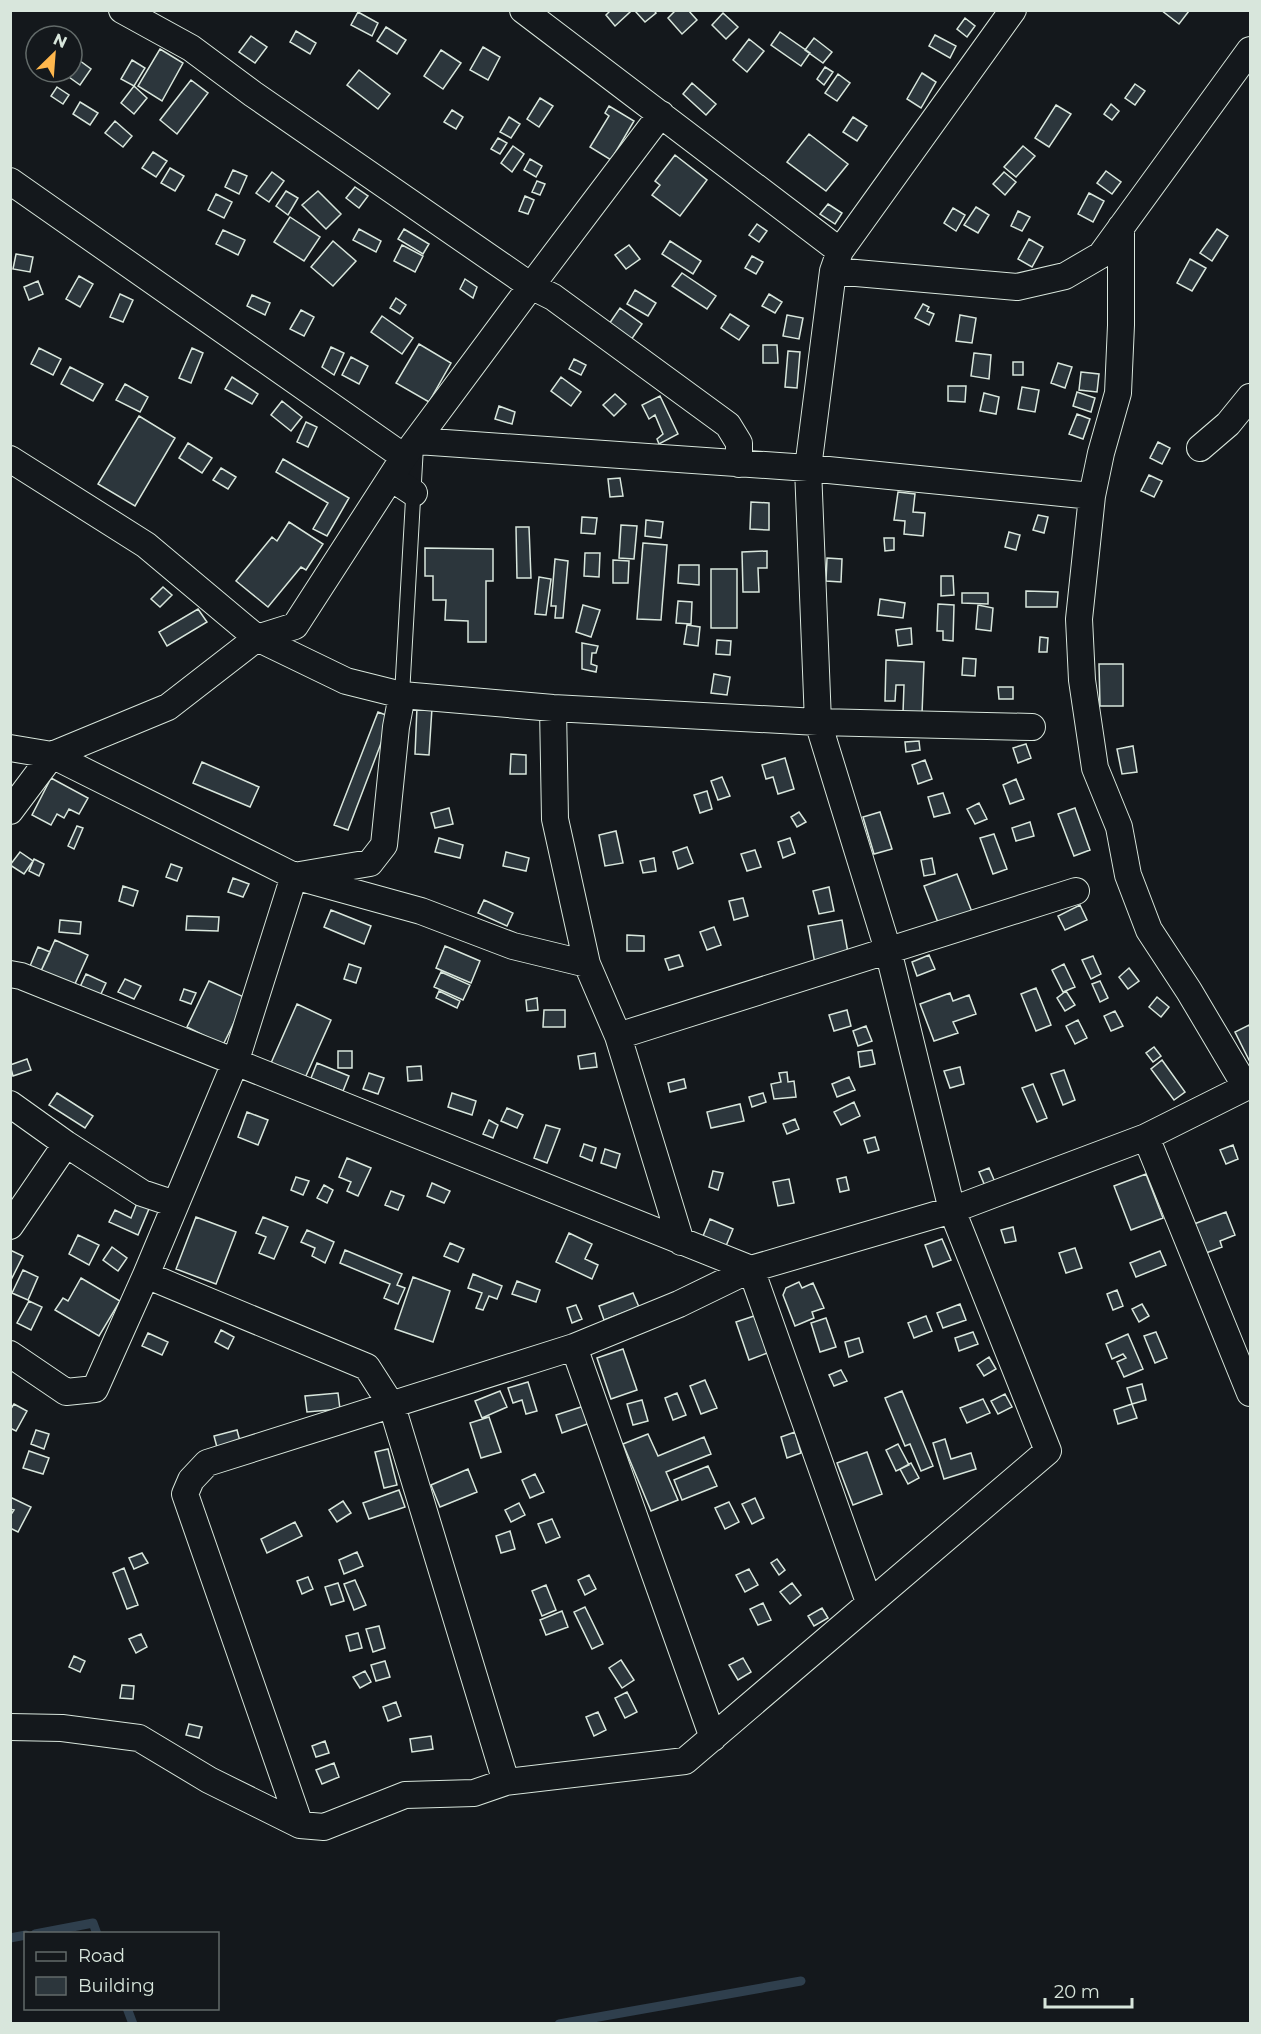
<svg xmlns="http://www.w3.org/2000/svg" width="1261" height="2034" font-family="Montserrat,sans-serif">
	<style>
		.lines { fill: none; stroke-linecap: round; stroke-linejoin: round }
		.stream { stroke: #2f3f4d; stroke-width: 9 }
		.building { fill: #2c363c; stroke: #d8e6dc; stroke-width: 1.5 }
		.lane-casing { stroke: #d8e6dc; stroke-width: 16 }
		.street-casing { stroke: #d8e6dc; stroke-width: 28 }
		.lane { stroke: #14181c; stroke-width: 14 }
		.street { stroke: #14181c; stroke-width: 26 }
	</style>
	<rect width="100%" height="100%" fill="#14181c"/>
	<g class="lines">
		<path class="stream" d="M35 1934 93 1923 97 1934
			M10 1938 26 1935
			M127 2008 133 2024
			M559 2024 801 1981"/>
	</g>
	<path class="building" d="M611 10H629L630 12 615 26 606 15Z
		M654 10 656 13 645 22 635 11Z
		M676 10H688L697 20 682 34 668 18Z
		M1161 10H1189V11L1179 24Z
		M358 12 378 23 372 36 351 25Z
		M723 13 738 27 726 39 712 25Z
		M965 18 975 26 967 37 957 29Z
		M386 27 406 40 397 54 377 41Z
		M296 31 316 43 310 54 290 42Z
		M780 32 810 53 801 66 771 45Z
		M935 35 956 46 950 58 929 46Z
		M251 36 267 47 255 63 239 52Z
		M814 38 832 52 823 63 805 50Z
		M749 39 764 51 747 72 733 60Z
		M483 47 500 57 488 80 470 70Z
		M160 49 183 63 162 101 138 86Z
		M441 50 461 63 443 89 424 76Z
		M72 55 91 69 80 85 62 72H72Z
		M132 60 145 68 134 86 121 79Z
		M825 67 833 72 824 85 817 79Z
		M359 70 390 94 378 109 347 85Z
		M922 73 936 82 921 108 907 99Z
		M838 74 850 83 837 101 825 93Z
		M191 80 208 93 177 134 160 120Z
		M692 83 716 104 706 115 683 94Z
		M1135 84 1145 91 1135 105 1125 98Z
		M134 86 147 98 134 114 121 103Z
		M57 87 69 95 63 104 51 96Z
		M540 98 553 106 539 127 527 119Z
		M80 102 98 113 90 125 73 114Z
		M1111 104 1119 111 1112 120 1104 114Z
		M1056 105 1071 114 1049 147 1035 138Z
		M609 106 634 121 611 160 590 147 609 116 605 113Z
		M452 110 463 117 456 129 444 122Z
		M509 117 520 124 511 138 500 132Z
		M853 117 867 126 857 141 843 132Z
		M115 121 132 136 123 147 105 133Z
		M809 134 848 164 826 191 787 162Z
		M498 138 507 143 500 154 491 149Z
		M513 146 524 154 512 172 501 163Z
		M1023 146 1035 156 1016 177 1004 167Z
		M153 152 167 161 156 177 142 168Z
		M675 155 707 180 680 216 652 195 660 185 655 181Z
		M530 159 542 166 536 177 524 170Z
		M170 168 184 176 175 191 161 183Z
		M233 170 247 176 239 194 225 187Z
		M1106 171 1121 182 1112 194 1097 183Z
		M272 172 284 181 269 202 256 193Z
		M1004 172 1016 182 1005 195 993 184Z
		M537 181 545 184 540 195 532 192Z
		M355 187 368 196 359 208 346 198Z
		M286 191 298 198 288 215 276 206Z
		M318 191 341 214 326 229 302 205Z
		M1089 193 1104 201 1093 222 1078 214Z
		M216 194 232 202 224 218 208 210Z
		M525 196 534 200 528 214 519 211Z
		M828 204 842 213 835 224 820 214Z
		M976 207 989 215 978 233 964 225Z
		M953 208 965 215 956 231 944 223Z
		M1018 211 1030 217 1022 231 1011 226Z
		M290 217 320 237 304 261 274 242Z
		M757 224 767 231 759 242 749 235Z
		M359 229 381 241 376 252 353 240Z
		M404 229 429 244 423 254 398 239Z
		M1217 229 1228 236 1212 261 1200 253Z
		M223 230 245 240 238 255 216 244Z
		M1029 239 1043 247 1032 267 1018 259Z
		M333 241 356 261 333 286 311 267Z
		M670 241 701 261 693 274 662 254Z
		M402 245 423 256 415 272 394 261Z
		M629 245 640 259 626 269 615 255Z
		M16 254 33 257 30 272 13 269Z
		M752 256 763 262 756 274 745 268Z
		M1190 259 1206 268 1192 291 1177 283Z
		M682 273 716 296 707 309 672 286Z
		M79 276 93 284 80 307 66 299Z
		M465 279 477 287 473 298 460 289Z
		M38 281 43 294 29 300 24 287Z
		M635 290 656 303 648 316 627 304Z
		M120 294 133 300 123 322 110 317Z
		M769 294 782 302 775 313 762 306Z
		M252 295 270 303 265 315 247 306Z
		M396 298 406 305 400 314 390 308Z
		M923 304 929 307 927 311 934 314 929 325 915 318Z
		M620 308 642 324 631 340 609 324Z
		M301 310 314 317 304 336 290 329Z
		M730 314 749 326 739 340 721 328Z
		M787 315 803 318 799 339 783 336Z
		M960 315 976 318 972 343 956 341Z
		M382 316 413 338 402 354 371 332Z
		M419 344 451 363 429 402 396 383Z
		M763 345H777L778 363H763Z
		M331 347 344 353 334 375 322 367Z
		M39 348 61 359 53 375 31 364Z
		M192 348 203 353 191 383 179 378Z
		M788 351 800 352 797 388 785 387Z
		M974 353 991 355 989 379 971 376Z
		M351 357 368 366 359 384 342 375Z
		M574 359 586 365 581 375 569 369Z
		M1013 362H1023V375H1013Z
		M1058 363 1072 367 1065 388 1051 383Z
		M70 367 103 384 93 401 61 384Z
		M1081 372 1099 374 1097 392 1079 390Z
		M232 377 258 394 252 404 225 389Z
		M561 377 581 392 571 406 551 391Z
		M125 384 148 397 140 412 116 400Z
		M948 386H966L965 402 948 401Z
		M1022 387 1039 390 1035 412 1018 409Z
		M1077 392 1095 398 1091 412 1073 406Z
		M984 393 999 397 996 414 980 411Z
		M615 394 626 404 614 416 603 405Z
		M660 396 678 434 659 444 657 439 663 434 655 415 649 419 642 405Z
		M282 401 302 417 291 431 271 415Z
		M499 406 515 412 512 424 495 419Z
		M1077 414 1090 419 1083 439 1069 434Z
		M139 416 175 438 135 506 98 484Z
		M306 422 317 427 308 447 297 442Z
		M1158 442 1170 448 1162 464 1150 458Z
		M188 443 212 458 202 473 179 458Z
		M283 459 349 498 327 536 313 529 328 503 276 472Z
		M221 468 236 477 228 489 213 480Z
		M1149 475 1162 481 1154 497 1141 491Z
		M620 478 623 496 610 497 608 479Z
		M898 492 915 494 913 512 925 513 923 536 904 534 905 521 894 520Z
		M751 502 769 503V530L750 529Z
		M1038 515 1048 517 1044 533 1033 530Z
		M582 517 597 518 595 534 581 533Z
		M646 520 663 522 661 538 645 536Z
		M289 522 323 544 306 570 301 567 268 607 236 581 272 537 277 541Z
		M621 525 637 526 634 559 619 558Z
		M516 527H529L531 578H517Z
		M1009 532 1020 535 1016 550 1005 547Z
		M884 538H894V550L885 551Z
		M643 543 667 545 661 620 637 619Z
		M425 548 493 549V581H486V642H468V621L445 620 446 600H433V576H425Z
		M767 551V568H758L759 592H743L742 552Z
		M585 553H600L599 577 584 576Z
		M827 558 842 559 841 582 826 581Z
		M555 559 568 561 563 618H555L556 606H551Z
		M613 560 629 561 628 583H613Z
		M679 565H699V585L678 583Z
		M711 569H737V628H711Z
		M941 576H953L954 595 941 596Z
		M539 577 551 579 546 615 535 614Z
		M163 587 172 595 160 607 151 599Z
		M1026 591 1058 592 1057 607H1026Z
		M962 593H988V604L962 603Z
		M880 599 905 603 903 618 878 615Z
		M678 601 692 602 691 624 676 623Z
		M938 604 954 605 953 641 943 640V631H937Z
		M583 605 600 610 591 637 576 632Z
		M978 605 993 608 991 631 976 629Z
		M198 609 207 622 167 646 159 632Z
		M687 625 700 627 698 646 684 644Z
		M911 628 912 644 898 646 896 630Z
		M1040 637 1048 638 1047 652H1039Z
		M717 640 731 641 730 655 716 654Z
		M582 643 598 646 596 653H592L591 664 597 666 596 672 582 669Z
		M963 658 976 659 975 676 962 675Z
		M886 660 924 662 922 714 903 713 904 685H896L895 701H885Z
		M1099 664H1123V706H1100Z
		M714 674 730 677 727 695 711 693Z
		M998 687H1013V699H999Z
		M417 707 432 708 429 755 415 754Z
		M378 712 391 717 348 830 334 825Z
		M919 741 920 750 906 752 905 742Z
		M1026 744 1031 758 1018 763 1013 748Z
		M1133 746 1137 772 1122 774 1117 749Z
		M511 754 526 755V774H510Z
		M785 758 794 789 778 794 773 777 766 779 762 765Z
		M925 760 932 779 918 784 912 765Z
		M202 762 259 787 250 807 193 783Z
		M722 777 730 796 718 800 711 781Z
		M51 778 88 798 79 814 69 809 64 818 57 814 51 825 32 815Z
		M1016 779 1024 799 1010 804 1003 785Z
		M707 791 712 809 700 813 694 795Z
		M943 793 950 813 934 817 928 797Z
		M979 803 987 819 975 824 967 809Z
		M449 808 453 824 435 828 431 813Z
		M1075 808 1090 850 1074 856 1058 814Z
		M799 812 806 822 797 827 791 817Z
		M880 812 892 849 874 854 863 817Z
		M1030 822 1034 836 1016 841 1012 828Z
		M77 826 83 828 74 849 68 846Z
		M616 831 623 863 605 866 599 835Z
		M994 834 1007 869 993 874 980 838Z
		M439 838 463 845 460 858 435 852Z
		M790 838 795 853 783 858 778 842Z
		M687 847 693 863 678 869 673 852Z
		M755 850 761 867 747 871 741 854Z
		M20 852 33 861 24 874 10 865Z
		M506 852 529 858 526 871 503 866Z
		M654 858 656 871 643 873 640 861Z
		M932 858 935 874 924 876 921 860Z
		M34 859 44 864 39 876 29 871Z
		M171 864 182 868 177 881 166 877Z
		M957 874 972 912 939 925 924 886Z
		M233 878 249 884 243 897 228 892Z
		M123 886 138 891 133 906 119 901Z
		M829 887 834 911 819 914 813 891Z
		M743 898 748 916 734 920 729 901Z
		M484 900 513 913 507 926 478 913Z
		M1080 905 1087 920 1065 930 1058 916Z
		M331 910 371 926 364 944 324 927Z
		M187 916 219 917 218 931 186 930Z
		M60 920 81 922 80 934 59 932Z
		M842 920 849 958 815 964 808 926Z
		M714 927 721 945 707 950 700 932Z
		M627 935 644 936V951H627Z
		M55 940 88 955 74 986 41 971Z
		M445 946 480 961 471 983 436 968Z
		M38 947 50 952 41 971 30 966Z
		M679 955 683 966 669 970 665 959Z
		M929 955 935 969 917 976 912 962Z
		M1093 956 1101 974 1091 979 1082 960Z
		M349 964 361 968 356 983 344 979Z
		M1064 964 1075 987 1063 992 1052 970Z
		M1129 968 1139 981 1128 989 1119 977Z
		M441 972 470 985 463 1000 434 987Z
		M86 974 106 983 100 996 80 987Z
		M125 979 141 986 134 999 118 992Z
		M209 981 246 998 223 1045 187 1027Z
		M1100 981 1108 998 1100 1002 1092 984Z
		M1036 988 1051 1025 1036 1031 1021 994Z
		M184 989 196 993 191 1004 180 1000Z
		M439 991 460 1001 457 1008 436 998Z
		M1066 991 1075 1005 1065 1011 1057 998Z
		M950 993 953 1001 969 995 976 1014 953 1022 958 1033 934 1041 920 1004Z
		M1157 997 1169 1007 1161 1017 1149 1007Z
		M537 998 538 1010 527 1011 526 1000Z
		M297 1004 331 1020 305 1078 271 1063Z
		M544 1010H565V1027H543Z
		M847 1010 851 1026 834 1031 829 1015Z
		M1115 1011 1123 1026 1111 1031 1104 1016Z
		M1078 1020 1087 1038 1075 1044 1066 1026Z
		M1249 1025 1250 1028V1062L1235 1032Z
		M866 1026 872 1041 858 1046 853 1031Z
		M1154 1047 1161 1056 1153 1062 1146 1053Z
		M872 1050 875 1064 860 1067 858 1052Z
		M338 1051H352V1068H338Z
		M595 1053 597 1067 580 1069 578 1056Z
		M27 1059 31 1070 13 1076 10 1065Z
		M1162 1060 1185 1092 1174 1100 1151 1069Z
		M317 1063 349 1076 343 1091 311 1078Z
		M421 1066 422 1080 408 1081 407 1067Z
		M960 1067 964 1084 950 1088 944 1071Z
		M1064 1070 1075 1100 1063 1105 1051 1074Z
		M787 1072 788 1082 794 1081 796 1097 774 1099 771 1084 781 1082 779 1073Z
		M369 1073 384 1078 378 1094 363 1089Z
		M849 1077 855 1090 837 1097 832 1084Z
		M684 1079 686 1088 670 1092 668 1083Z
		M1033 1084 1047 1118 1037 1122 1022 1088Z
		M57 1093 93 1116 85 1128 49 1105Z
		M452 1093 476 1101 472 1115 448 1107Z
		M763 1093 766 1102 752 1107 749 1097Z
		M854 1102 860 1116 841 1125 834 1112Z
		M740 1104 744 1121 711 1128 707 1112Z
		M507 1108 523 1115 517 1128 501 1121Z
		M247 1112 268 1120 258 1145 238 1137Z
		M795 1119 799 1129 787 1134 783 1124Z
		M489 1120 498 1125 493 1138 483 1134Z
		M546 1125 560 1129 547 1163 534 1158Z
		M875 1137 879 1150 868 1153 864 1140Z
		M584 1144 596 1148 592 1161 580 1156Z
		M1233 1145 1238 1159 1226 1164 1220 1150Z
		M605 1149 620 1154 616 1168 601 1163Z
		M347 1158 371 1168 358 1196 347 1191 351 1182 339 1177Z
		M989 1168 995 1182 985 1186 979 1172Z
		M713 1171 723 1173 718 1190 709 1187Z
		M1146 1174 1163 1218 1131 1230 1114 1186Z
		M296 1177 309 1181 303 1195 291 1190Z
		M846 1177 849 1190 840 1192 837 1179Z
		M789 1179 794 1203 778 1206 773 1182Z
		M432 1183 450 1191 444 1203 427 1196Z
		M324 1185 333 1190 327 1203 317 1198Z
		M391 1191 404 1196 398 1210 385 1205Z
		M139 1198 151 1204 138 1235 109 1222 115 1210 131 1218Z
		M1226 1212 1235 1235 1220 1241 1222 1247 1206 1253 1194 1224Z
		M196 1217 236 1232 216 1284 176 1269Z
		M263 1217 288 1227 274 1259 259 1253 266 1237 256 1233Z
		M710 1219 733 1229 726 1246 703 1236Z
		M1013 1227 1016 1241 1005 1243 1001 1230Z
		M307 1230 334 1242 325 1263 312 1256 315 1248 301 1242Z
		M569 1233 592 1244 585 1259 598 1265 592 1279 556 1262Z
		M78 1235 99 1245 89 1265 69 1254Z
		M942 1239 951 1260 933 1267 925 1245Z
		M450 1243 464 1249 458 1262 444 1256Z
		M112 1247 127 1258 118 1271 103 1260Z
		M1075 1248 1082 1268 1066 1273 1059 1253Z
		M10 1250 23 1256 10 1282Z
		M345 1250 402 1274 397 1285 405 1288 398 1304 384 1298 390 1284 340 1263Z
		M1160 1251 1166 1265 1136 1277 1130 1263Z
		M23 1270 38 1277 28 1300 12 1293Z
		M473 1274 502 1286 497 1299 489 1296 483 1310 476 1308 482 1293 468 1288Z
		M413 1277 450 1291 433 1342 395 1329Z
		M81 1278 120 1301 99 1336 55 1310 63 1298 68 1301Z
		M517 1281 540 1290 536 1302 512 1294Z
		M799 1282 802 1288 813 1283 824 1308 812 1312 814 1318 795 1326 783 1295 786 1288Z
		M1117 1290 1123 1306 1113 1310 1107 1294Z
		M633 1293 639 1307 604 1320 599 1306Z
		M29 1301 42 1307 31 1330 17 1323Z
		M960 1304 966 1320 943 1328 937 1313Z
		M1142 1304 1149 1316 1139 1322 1132 1309Z
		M576 1305 582 1319 572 1323 567 1308Z
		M757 1315 770 1352 749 1360 736 1322Z
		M926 1316 932 1331 914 1338 908 1323Z
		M826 1318 836 1347 820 1352 811 1323Z
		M221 1330 234 1337 228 1349 215 1342Z
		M973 1332 978 1344 959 1351 955 1338Z
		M1156 1332 1167 1358 1155 1363 1144 1336Z
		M148 1333 168 1342 162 1355 142 1346Z
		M1128 1334 1143 1369 1124 1377 1117 1362 1126 1358 1123 1354 1112 1359 1106 1344Z
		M859 1338 863 1352 849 1357 845 1342Z
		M623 1349 637 1390 611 1399 597 1358Z
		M989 1357 996 1369 984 1376 977 1365Z
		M841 1370 847 1381 834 1386 829 1375Z
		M705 1380 717 1408 701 1414 690 1386Z
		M528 1382 537 1411 526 1414 522 1400 513 1403 508 1388Z
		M1142 1384 1146 1400 1132 1404 1127 1388Z
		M500 1391 507 1407 482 1418 475 1401Z
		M902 1391 933 1466 921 1471 910 1444 905 1446 885 1398Z
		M338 1393 340 1409 307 1412 305 1396Z
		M677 1393 686 1415 673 1420 665 1398Z
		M1005 1394 1012 1407 998 1414 991 1401Z
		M983 1399 990 1413 967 1423 960 1408Z
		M642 1400 648 1421 633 1425 627 1404Z
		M14 1404 27 1411 16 1431 10 1428V1410Z
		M1132 1404 1137 1418 1118 1424 1114 1410Z
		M584 1406 590 1423 562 1433 556 1415Z
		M489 1417 501 1452 481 1458 470 1423Z
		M36 1430 49 1434 44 1449 31 1444Z
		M237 1430 241 1445 218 1451 214 1436Z
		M795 1432 801 1453 787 1458 781 1437Z
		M648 1434 658 1456 704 1437 711 1454 666 1472 678 1500 651 1511 623 1444Z
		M945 1439 951 1459 971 1453 976 1469 944 1479 933 1443Z
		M898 1444 909 1465 896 1471 886 1450Z
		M388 1449 397 1485 384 1488 375 1452Z
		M29 1451 49 1458 43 1474 23 1468Z
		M867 1452 882 1494 853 1505 837 1463Z
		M911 1463 919 1478 908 1484 900 1469Z
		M708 1466 717 1486 682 1500 674 1480Z
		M468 1469 477 1492 440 1507 431 1485Z
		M535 1474 544 1492 530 1498 522 1480Z
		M399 1490 405 1507 369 1519 363 1503Z
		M10 1497 31 1507 18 1532 10 1528V1516L14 1510 10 1509Z
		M755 1498 764 1518 752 1524 742 1504Z
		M343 1501 351 1513 337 1522 329 1510Z
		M729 1502 739 1522 725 1529 715 1508Z
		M519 1503 525 1515 511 1522 505 1510Z
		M552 1519 560 1537 546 1543 538 1524Z
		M295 1522 302 1536 267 1553 261 1539Z
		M510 1531 515 1549 501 1553 496 1536Z
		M357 1552 363 1566 344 1574 339 1560Z
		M142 1553 148 1563 134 1569 129 1558Z
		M777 1559 785 1570 779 1575 771 1563Z
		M124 1568 138 1605 127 1609 113 1573Z
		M749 1569 758 1585 745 1592 736 1575Z
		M589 1575 596 1589 585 1595 578 1580Z
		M308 1577 313 1589 302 1594 297 1581Z
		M355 1580 366 1605 354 1610 344 1584Z
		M338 1583 344 1601 331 1605 325 1587Z
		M792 1583 801 1595 790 1604 780 1592Z
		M546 1585 556 1610 542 1616 532 1591Z
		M763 1603 771 1620 758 1625 750 1609Z
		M585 1607 603 1644 592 1649 574 1612Z
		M822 1608 828 1618 814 1626 808 1616Z
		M562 1611 568 1627 546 1635 540 1620Z
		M379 1626 385 1648 373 1652 366 1629Z
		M358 1633 362 1648 350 1651 346 1636Z
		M141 1634 147 1647 136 1653 129 1639Z
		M74 1656 85 1661 80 1672 69 1667Z
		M743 1658 751 1672 738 1680 729 1665Z
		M621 1660 634 1680 622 1688 609 1668Z
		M385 1661 390 1677 376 1681 371 1665Z
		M365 1671 371 1682 360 1688 353 1677Z
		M122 1685 134 1686 133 1699 120 1698Z
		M627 1692 637 1712 625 1718 615 1698Z
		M396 1702 401 1716 388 1721 383 1707Z
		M598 1712 606 1730 594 1736 586 1717Z
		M189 1724 202 1727 199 1738 186 1735Z
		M431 1736 433 1749 412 1752 410 1739Z
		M325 1741 329 1753 316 1757 312 1746Z
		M334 1763 339 1777 322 1784 316 1770Z"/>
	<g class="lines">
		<g class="lane-casing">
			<path id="lane" d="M402 695 416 446"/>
		</g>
		<g class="street-casing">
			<path id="street" d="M122 10 191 48 253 94 531 286 553 297 728 425 739 443V464
				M523 10 840 251
				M10 181 404 457
				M1121 227V325L1118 393 1101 453 1092 496 1079 619 1082 680 1095 768 1119 827 1128 875 1149 930 1189 991 1246 1087
				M833 271 1017 287 1065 276 1101 255 1250 50
				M417 441 808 468 1092 496
				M1200 448 1228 424 1250 397
				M10 459 146 545 257 638 346 681 402 695 553 708 818 722 1032 727
				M391 478 414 493
				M553 708 555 819 587 964 618 1036 681 1242
				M10 748 52 755 168 707 257 638 295 626 404 457 531 286 661 114
				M10 811 52 755 294 876 421 911 513 946 587 964
				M10 974 21 976 751 1269 869 1602
				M618 1036 1076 891
				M10 1104 66 1144 142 1193 175 1204
				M1146 1137 1250 1393
				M10 1226 66 1144
				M146 1275 367 1367 392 1406 506 1782
				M574 1347 713 1738
				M10 1354 66 1392 95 1389 146 1275 235 1063 294 876 370 863 384 845 396 727 402 695
				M10 1727 62 1728 139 1738 209 1780 300 1825 324 1827 405 1795 474 1793 506 1782 685 1761 1048 1451 952 1210 888 950 818 722 808 468 833 271 840 251 1013 10
				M300 1825 185 1494 191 1480 207 1463 574 1347 679 1304 751 1269 952 1210 1146 1137 1246 1087H1250"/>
		</g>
		<use href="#lane" class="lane"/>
		<use href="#street" class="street"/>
	</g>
	<rect width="1261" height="2034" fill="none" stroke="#d8e6dc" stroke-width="24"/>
	<rect x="24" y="1932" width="195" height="78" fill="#14181c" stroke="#626a69" stroke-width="1.5"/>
	<rect x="36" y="1952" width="30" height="9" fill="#14181c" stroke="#626a69" stroke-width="1.5"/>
	<text x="78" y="1962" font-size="18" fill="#d8e6dc">Road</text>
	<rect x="36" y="1977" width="30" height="18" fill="#2c363c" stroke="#626a69" stroke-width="1.5"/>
	<text x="78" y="1992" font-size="18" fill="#d8e6dc">Building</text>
	<g transform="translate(54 54) rotate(25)"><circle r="28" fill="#14181c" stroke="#626a69" stroke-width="1.5"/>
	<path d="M0-4.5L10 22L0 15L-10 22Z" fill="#ffb74d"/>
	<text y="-9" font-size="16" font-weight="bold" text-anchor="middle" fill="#d8e6dc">N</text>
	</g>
	<path d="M1045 1998v9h87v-9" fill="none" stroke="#d8e6dc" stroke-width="3"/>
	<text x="1054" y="1998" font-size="18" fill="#d8e6dc" stroke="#14181c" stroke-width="4.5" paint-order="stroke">20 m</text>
</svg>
